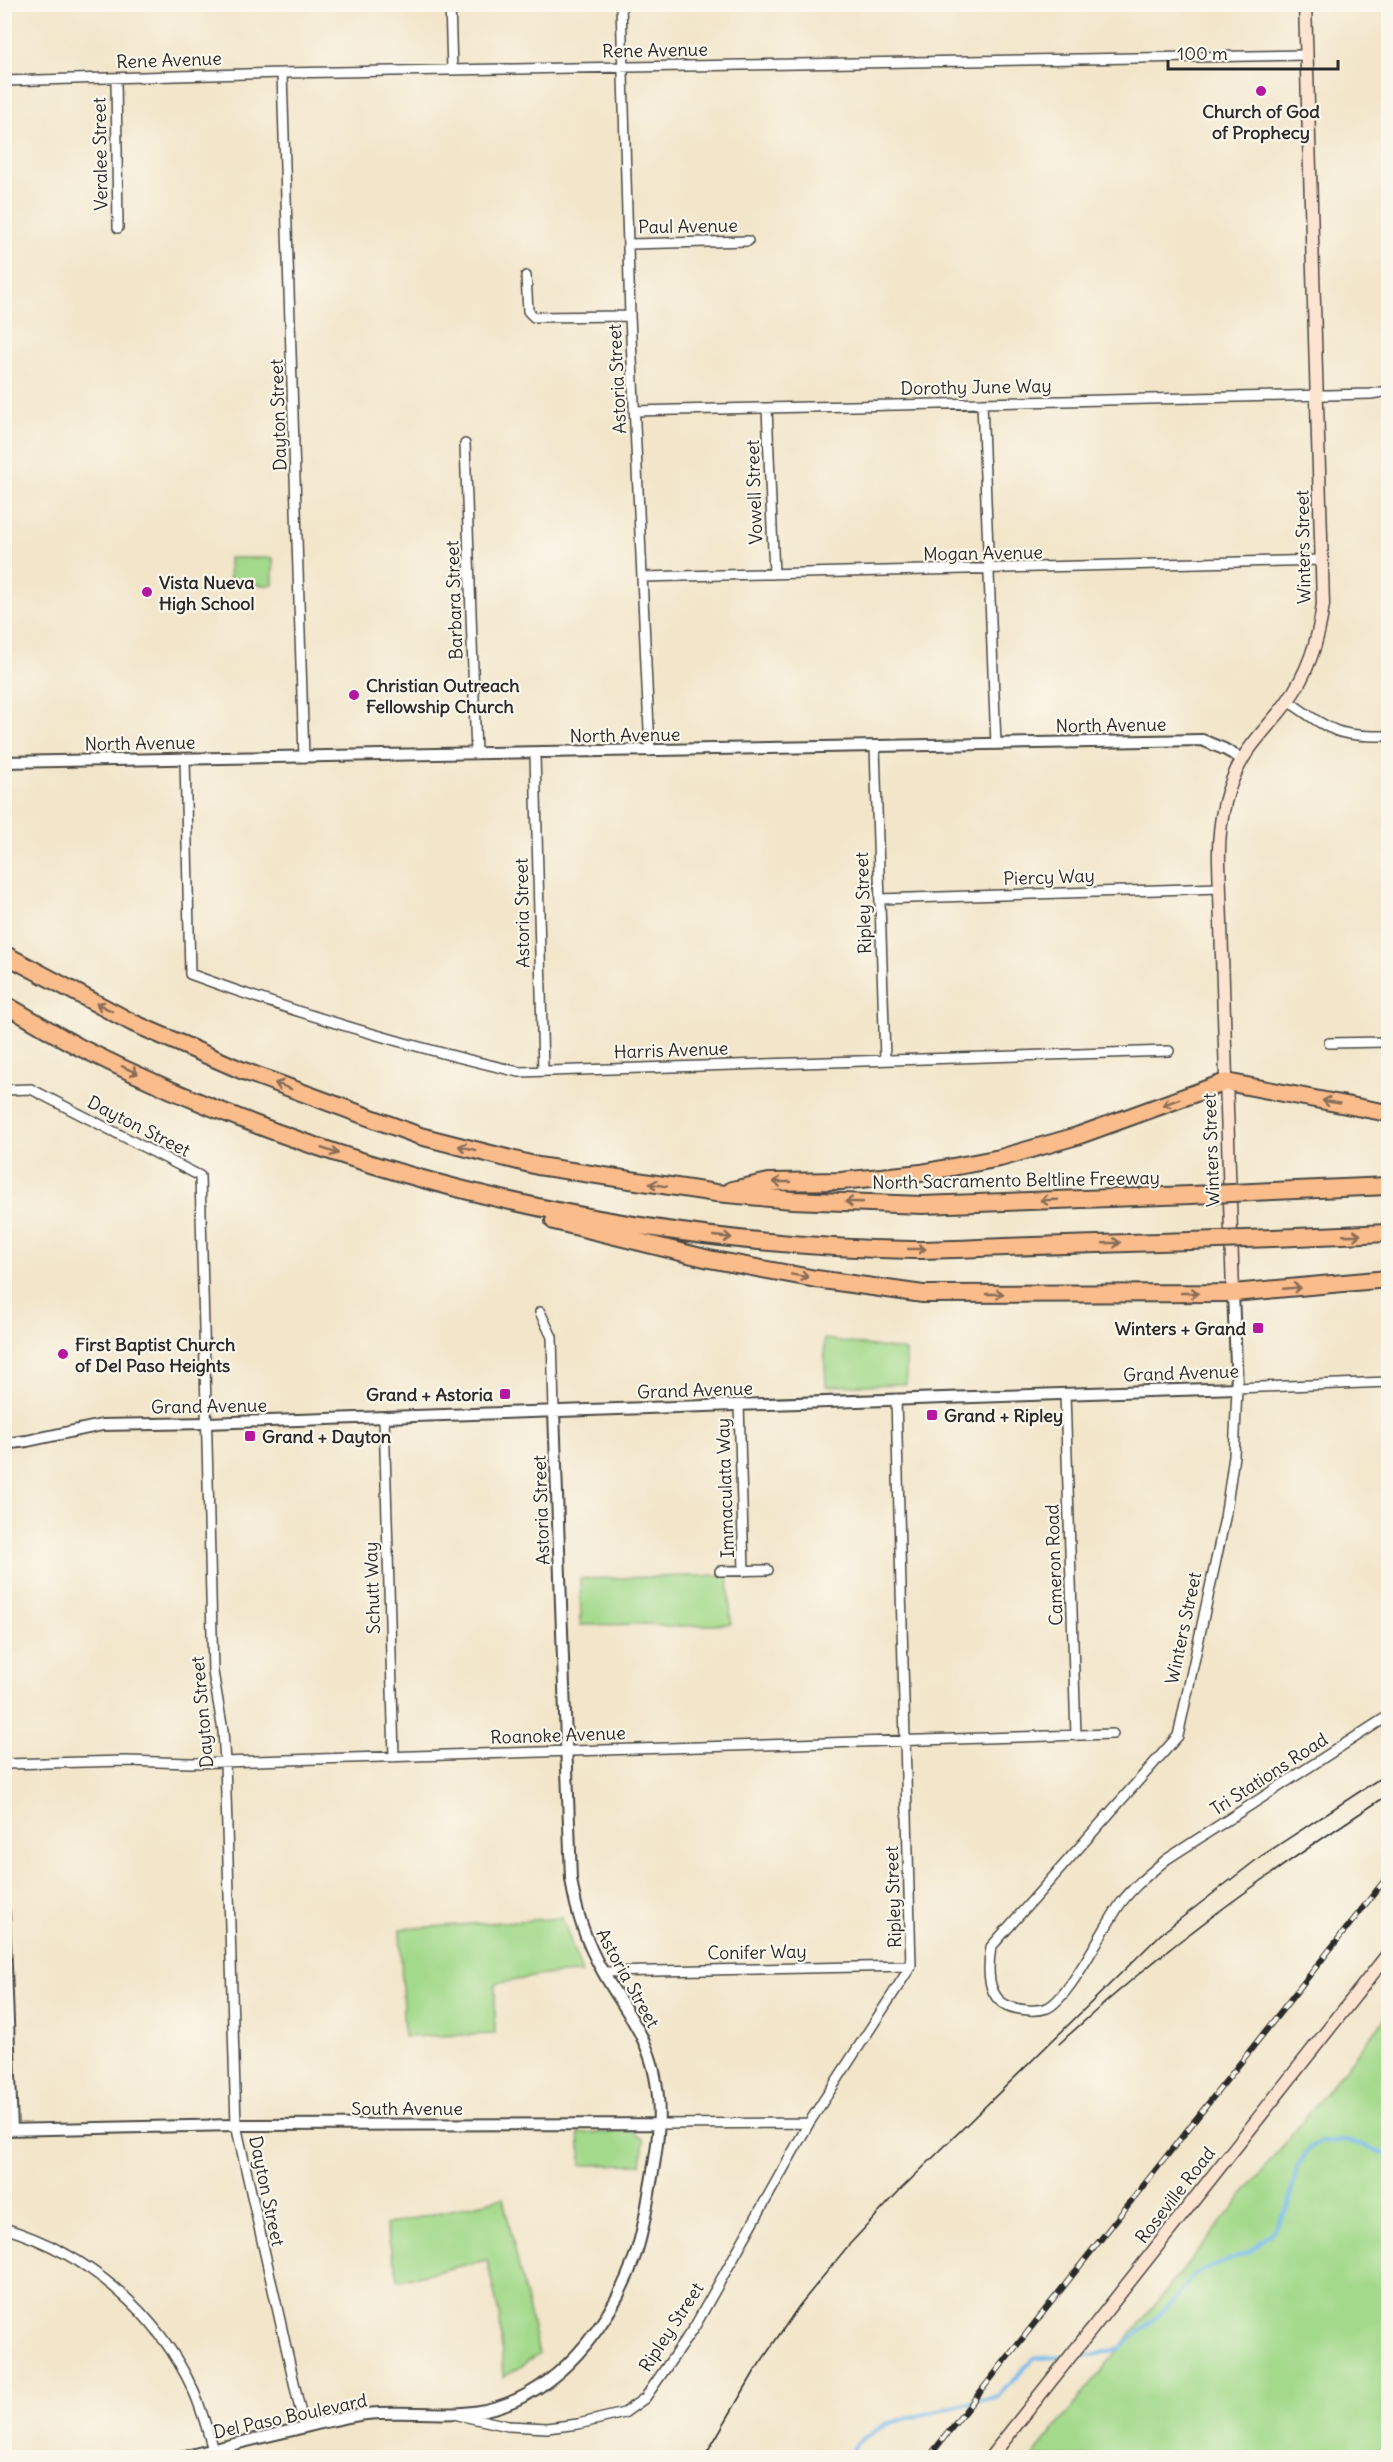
<svg xmlns="http://www.w3.org/2000/svg" width="1393" height="2462" font-family="Delius,sans-serif">
	<style>
		.green { fill: #a2d98a; stroke: #66825a; stroke-width: 1.5 }
		.lines { fill: none; stroke-linecap: round; stroke-linejoin: round }
		.stream { stroke: #74b8ea; stroke-width: 4 }
		.minor-casing { stroke: #494743; stroke-width: 12 }
		.tertiary-casing { stroke: #494743; stroke-width: 14 }
		.secondary-casing { stroke: #494743; stroke-width: 15 }
		.motorway-casing { stroke: #494743; stroke-width: 20 }
		.minor { stroke: #fff; stroke-width: 9 }
		.tertiary { stroke: #fff; stroke-width: 10 }
		.secondary { stroke: #fde4d1; stroke-width: 12 }
		.motorway { stroke: #fabc8b; stroke-width: 16 }
		.tram { stroke: #2b2b2b; stroke-width: 1.5 }
		.rail-casing { stroke: #2b2b2b; stroke-width: 6 }
		.rail { stroke: #fbf7ec; stroke-width: 4; stroke-dasharray: 11; stroke-linecap: butt }
		.motorway-bridge-casing { stroke: #494743; stroke-width: 20; stroke-linecap: butt }
		.motorway-bridge { stroke: #fabc8b; stroke-width: 16 }
		.oneway { stroke: #886c56 }
		.poi-dot { fill: #b5179e; stroke: #fbf7ec; stroke-width: 2 }
		.labels { text-anchor: middle; dominant-baseline: central; stroke-width: 4.5; stroke-linejoin: round; paint-order: stroke }
		.street-label { font-size: 18px; fill: #2b2b2b; stroke: #fbf7ec }
		.poi-label { font-size: 18px; font-weight: bold; fill: #2b2b2b; stroke: #fbf7ec; text-anchor: start }
	</style>
	<rect width="100%" height="100%" fill="#fbf7ec"/>
	<filter id="ink" filterUnits="userSpaceOnUse"><feTurbulence type="fractalNoise" baseFrequency=".0167" numOctaves="2"/><feDisplacementMap in="SourceGraphic" scale="12" xChannelSelector="R" yChannelSelector="G"/><feConvolveMatrix kernelMatrix="1 2 1 2 8 2 1 2 1" color-interpolation-filters="sRGB"/></filter>
	<filter id="wash" filterUnits="userSpaceOnUse"><feTurbulence type="fractalNoise" baseFrequency=".008" numOctaves="4" result="noise"/><feDisplacementMap in="SourceGraphic" scale="24" xChannelSelector="R" yChannelSelector="G"/><feGaussianBlur stdDeviation="1.35" result="paint"/><feColorMatrix in="noise" values="0 0 0 0 0 0 0 0 0 0 0 0 0 0 0 0 0 1.4 0 .05"/><feComposite in="paint" operator="in"/></filter>
	<g filter="url(#wash)">
		<rect width="100%" height="100%" fill="#f2e5c9"/>
		<path class="green" d="M229 558H273V585H230Z
			M824 1339 906 1351V1384L826 1386Z
			M728 1575 731 1624 664 1627 663 1625 652 1624 581 1625 580 1579Z
			M562 1918 582 1973 543 1975 495 1984V2034L404 2037 400 1929Z
			M1388 2015V2457H1032Z
			M633 2132 644 2140 641 2164 581 2165 579 2133Z
			M503 2198 539 2354 503 2378 500 2319 487 2260 399 2280 385 2225Z"/>
		<g class="lines">
			<path class="stream" d="M1076 2356 1095 2355 1120 2348 1173 2302 1195 2274 1249 2252 1270 2234 1288 2209 1297 2167 1309 2149 1321 2142 1345 2141 1360 2144 1388 2155
				M847 2458 858 2442 885 2424 998 2396 1034 2358 1065 2357"/>
		</g>
	</g>
	<g filter="url(#ink)">
		<g class="lines">
			<g class="minor-casing">
				<path id="minor" d="M450 4 452 70
					M621 4 630 316 650 751
					M282 73 304 757
					M116 78 118 228
					M4 81 282 73 1307 55
					M629 244 748 241
					M526 276 528 311 534 317 630 316
					M982 403 996 744
					M767 408 774 574
					M634 411 1371 394 1388 391
					M465 444 476 754
					M643 577 1323 560
					M1288 701C1330 730 1335 737 1388 736
					M875 747 885 1059
					M535 754 543 1071
					M185 759 190 974C298 1014 407 1046 519 1072L1169 1051
					M880 899 1220 888
					M1329 1043 1388 1042
					M4 1090 31 1089 200 1176 213 1672 223 1731 225 1762 236 2125 304 2427
					M540 1312 552 1337 554 1411
					M1388 1382 1237 1388 1234 1456 1225 1518 1178 1736 991 1947C988 1965 986 1995 1006 2005 1017 2010 1036 2012 1047 2008 1070 1998 1104 1926 1121 1903 1134 1886 1150 1873 1167 1859L1388 1716
					M1065 1394 1076 1736
					M739 1405 744 1571
					M384 1417 394 1757
					M720 1571 768 1570
					M4 1764 126 1761 190 1763 1113 1734
					M603 1972 911 1966
					M660 2124 809 2123
					M4 2228C87 2253 158 2312 194 2392 203 2413 209 2435 215 2458
					M458 2415 508 2426 547 2428 578 2424 624 2413 645 2398 695 2326 809 2123 911 1966 896 1399"/>
			</g>
			<g class="tertiary-casing">
				<path id="tertiary" d="M4 762 1202 740 1224 749 1242 759
					M4 1444 27 1441 102 1425 207 1423 1237 1388 1233 1293
					M4 1913 12 2130
					M4 2130 236 2125 660 2124
					M179 2458C217 2448 255 2439 293 2430 317 2424 342 2417 366 2414 413 2409 462 2421 506 2404 568 2381 614 2317 635 2256 643 2234 646 2211 650 2188 657 2150 663 2115 655 2076 647 2034 623 2008 603 1972 586 1943 576 1912 571 1879L554 1411"/>
			</g>
			<g class="secondary-casing">
				<path id="secondary" d="M1233 1293 1219 862C1218 826 1224 791 1242 760 1254 739 1273 722 1287 702 1308 673 1319 639 1323 604L1305 4
					M990 2458 1388 1954"/>
			</g>
			<g class="motorway-casing">
				<path id="motorway" d="M4 954 133 1023 241 1070 420 1136 538 1166 716 1193 792 1200 922 1205 1191 1195
					M4 1004C29 1018 54 1034 79 1047 338 1177 624 1244 912 1250 943 1250 974 1248 1005 1247 1067 1245 1128 1243 1190 1241
					M732 1190 769 1182 841 1181 921 1173 1000 1158 1077 1136 1226 1082 1388 1113
					M1273 1191 1388 1186
					M554 1221 709 1259 816 1279 923 1294 1233 1293 1388 1279
					M1273 1238 1388 1233"/>
			</g>
			<use href="#minor" class="minor"/>
			<use href="#tertiary" class="tertiary"/>
			<use href="#secondary" class="secondary"/>
			<use href="#motorway" class="motorway"/>
			<path class="tram" d="M1059 2044C1163 1947 1270 1872 1388 1795
				M704 2458 756 2369 799 2306 848 2246 900 2190 1162 1933 1260 1857 1388 1773"/>
			<g class="rail-casing">
				<path id="rail" d="M928 2458 1388 1876"/>
			</g>
			<use href="#rail" class="rail"/>
			<g class="motorway-bridge-casing">
				<path id="motorway-bridge" d="M1191 1195 1273 1191
					M1190 1241 1273 1238"/>
			</g>
			<use href="#motorway-bridge" class="motorway-bridge"/>
		</g>
		<defs><path id="oneway-shaft" d="M-6 0H5M1.5-3L5.5 0L1.5 3" fill="none" stroke-width="1.6" stroke-linecap="round" stroke-linejoin="round" transform="scale(1.5)"/></defs>
		<g class="oneway">
			<use href="#oneway-shaft" transform="translate(104 1007) rotate(-153)"/>
			<use href="#oneway-shaft" transform="translate(130 1070) rotate(25)"/>
			<use href="#oneway-shaft" transform="translate(283 1086) rotate(-160)"/>
			<use href="#oneway-shaft" transform="translate(1171 1102) rotate(160)"/>
			<use href="#oneway-shaft" transform="translate(1331 1102) rotate(-170)"/>
			<use href="#oneway-shaft" transform="translate(467 1148) rotate(-166)"/>
			<use href="#oneway-shaft" transform="translate(330 1151) rotate(18)"/>
			<use href="#oneway-shaft" transform="translate(782 1182) rotate(180)"/>
			<use href="#oneway-shaft" transform="translate(658 1185) rotate(-171)"/>
			<use href="#oneway-shaft" transform="translate(1049 1200) rotate(178)"/>
			<use href="#oneway-shaft" transform="translate(854 1202) rotate(-178)"/>
			<use href="#oneway-shaft" transform="translate(1352 1235) rotate(-2)"/>
			<use href="#oneway-shaft" transform="translate(723 1237) rotate(6)"/>
			<use href="#oneway-shaft" transform="translate(1112 1243) rotate(-2)"/>
			<use href="#oneway-shaft" transform="translate(917 1249)"/>
			<use href="#oneway-shaft" transform="translate(800 1276) rotate(10)"/>
			<use href="#oneway-shaft" transform="translate(1292 1288) rotate(-5)"/>
			<use href="#oneway-shaft" transform="translate(1190 1293)"/>
			<use href="#oneway-shaft" transform="translate(995 1294)"/>
		</g>
	</g>
	<g class="poi-dot">
		<circle cx="1261" cy="91" r="6"/>
		<circle cx="147" cy="592" r="6"/>
		<circle cx="354" cy="695" r="6"/>
		<rect x="1252" y="1322" width="12" height="12" rx="3"/>
		<circle cx="63" cy="1354" r="6"/>
		<rect x="499" y="1388" width="12" height="12" rx="3"/>
		<rect x="926" y="1409" width="12" height="12" rx="3"/>
		<rect x="244" y="1430" width="12" height="12" rx="3"/>
	</g>
	<g class="labels">
		<g class="street-label">
			<text transform="translate(655 50) rotate(-1)">Rene Avenue</text>
			<text transform="translate(169 60) rotate(-2)">Rene Avenue</text>
			<text transform="translate(100 154) rotate(-91)">Veralee Street</text>
			<text transform="translate(688 226) rotate(-1)">Paul Avenue</text>
			<text transform="translate(617 379) rotate(-93)">Astoria Street</text>
			<text transform="translate(976 387) rotate(-1)">Dorothy June Way</text>
			<text transform="translate(278 415) rotate(-92)">Dayton Street</text>
			<text transform="translate(754 492) rotate(-92)">Vowell Street</text>
			<text transform="translate(1303 547) rotate(-91)">Winters Street</text>
			<text transform="translate(983 553) rotate(-1)">Mogan Avenue</text>
			<text transform="translate(454 600) rotate(-92)">Barbara Street</text>
			<text transform="translate(1111 725) rotate(-1)">North Avenue</text>
			<text transform="translate(625 735) rotate(-1)">North Avenue</text>
			<text transform="translate(140 743) rotate(-1)">North Avenue</text>
			<text transform="translate(1049 877) rotate(-2)">Piercy Way</text>
			<text transform="translate(863 903) rotate(-92)">Ripley Street</text>
			<text transform="translate(522 913) rotate(-91)">Astoria Street</text>
			<text transform="translate(671 1050) rotate(-2)">Harris Avenue</text>
			<text transform="translate(139 1126) rotate(27)">Dayton Street</text>
			<text transform="translate(1211 1150) rotate(-92)">Winters Street</text>
			<text transform="translate(1016 1180) rotate(-1)">North Sacramento Beltline Freeway</text>
			<text transform="translate(1181 1373) rotate(-2)">Grand Avenue</text>
			<text transform="translate(695 1390) rotate(-2)">Grand Avenue</text>
			<text transform="translate(209 1406) rotate(-1)">Grand Avenue</text>
			<text transform="translate(725 1488) rotate(-92)">Immaculata Way</text>
			<text transform="translate(541 1510) rotate(-92)">Astoria Street</text>
			<text transform="translate(1054 1565) rotate(-92)">Cameron Road</text>
			<text transform="translate(372 1588) rotate(-92)">Schutt Way</text>
			<text transform="translate(1183 1628) rotate(-78)">Winters Street</text>
			<text transform="translate(202 1712) rotate(-95)">Dayton Street</text>
			<text transform="translate(558 1735) rotate(-2)">Roanoke Avenue</text>
			<text transform="translate(1269 1774) rotate(-33)">Tri Stations Road</text>
			<text transform="translate(893 1897) rotate(-92)">Ripley Street</text>
			<text transform="translate(757 1952) rotate(-1)">Conifer Way</text>
			<text transform="translate(628 1978) rotate(61)">Astoria Street</text>
			<text x="407" y="2108">South Avenue</text>
			<text transform="translate(267 2191) rotate(78)">Dayton Street</text>
			<text transform="translate(1175 2195) rotate(-52)">Roseville Road</text>
			<text transform="translate(671 2327) rotate(-57)">Ripley Street</text>
			<text transform="translate(290 2416) rotate(-12)">Del Paso Boulevard</text>
		</g>
		<g class="poi-label">
			<text x="1261" y="111" text-anchor="middle">Church of God<tspan x="1261" dy="21">of Prophecy</tspan></text>
			<text x="159" y="582">Vista Nueva<tspan x="159" dy="21">High School</tspan></text>
			<text x="366" y="685">Christian Outreach<tspan x="366" dy="21">Fellowship Church</tspan></text>
			<text x="1246" y="1328" text-anchor="end">Winters + Grand</text>
			<text x="75" y="1344">First Baptist Church<tspan x="75" dy="21">of Del Paso Heights</tspan></text>
			<text x="493" y="1394" text-anchor="end">Grand + Astoria</text>
			<text x="944" y="1415">Grand + Ripley</text>
			<text x="262" y="1436">Grand + Dayton</text>
		</g>
	</g>
	<rect width="1393" height="2462" fill="none" stroke="#fbf7ec" stroke-width="24"/>
	<path d="M1168 60v9h170v-9" fill="none" stroke="#2b2b2b" stroke-width="3"/>
	<text x="1177" y="60" font-size="18" fill="#2b2b2b" stroke="#fbf7ec" stroke-width="4.5" paint-order="stroke">100 m</text>
</svg>
